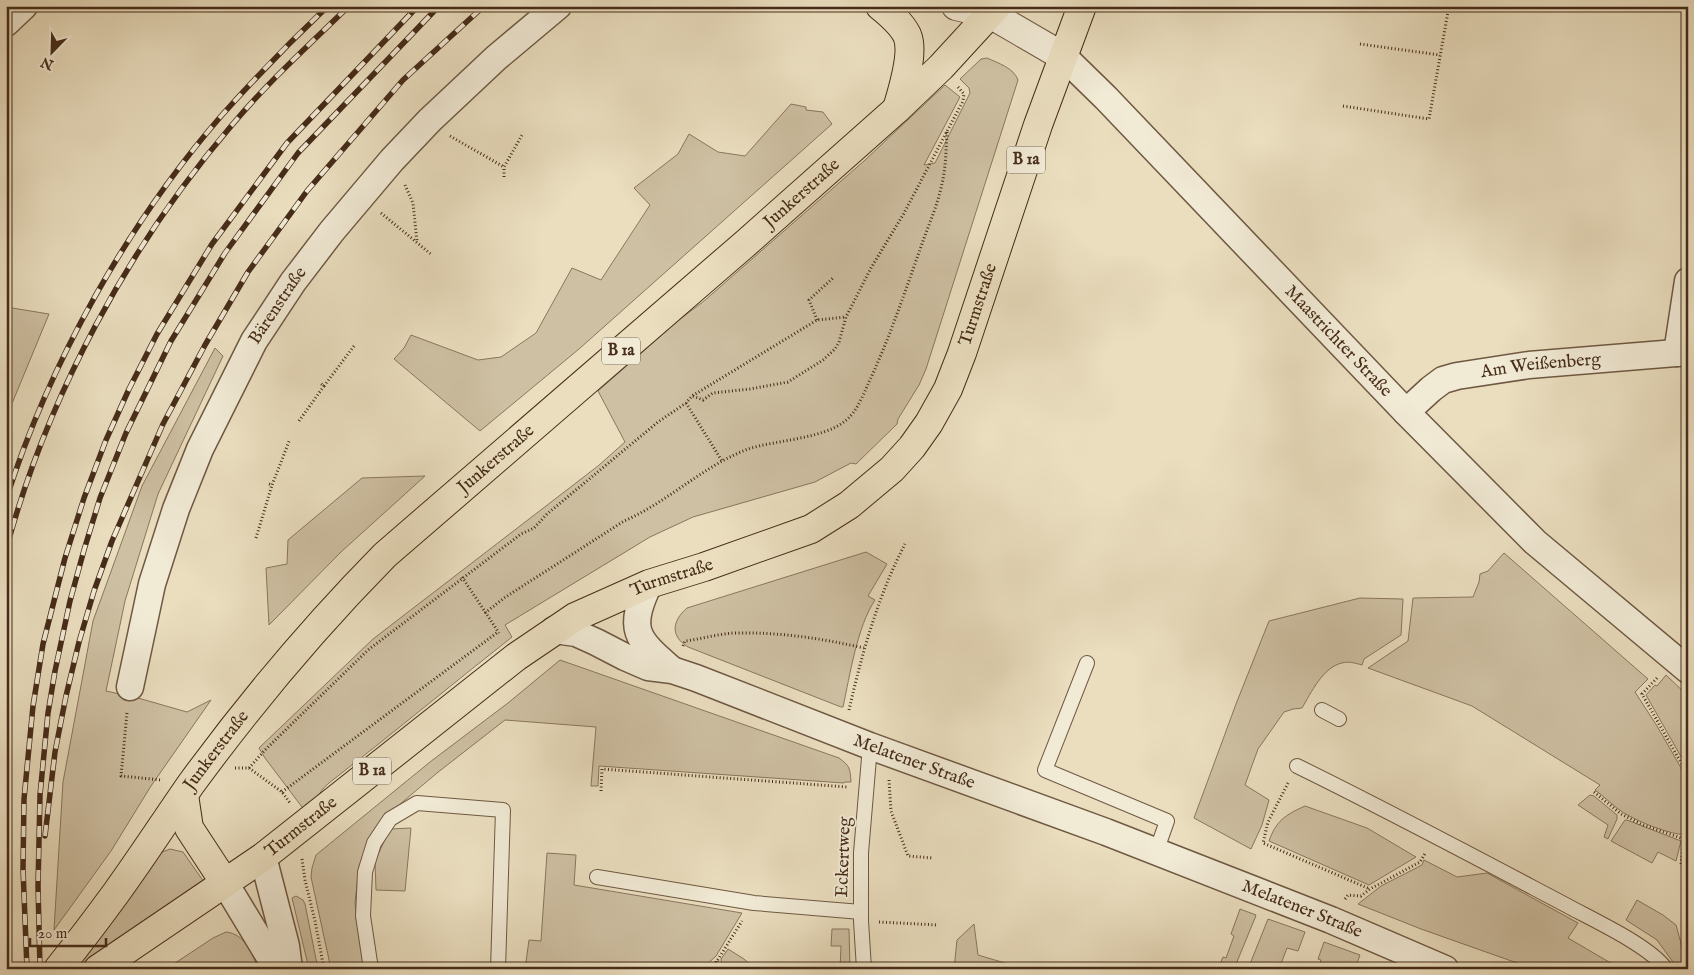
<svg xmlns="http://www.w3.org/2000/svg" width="1694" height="975" font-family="'IM FELL English',serif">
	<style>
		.green { fill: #cec0a3; stroke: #8a765e }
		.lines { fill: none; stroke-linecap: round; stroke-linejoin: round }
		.service-casing { stroke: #6f5842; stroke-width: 16 }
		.minor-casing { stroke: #6f5842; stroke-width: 29 }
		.tertiary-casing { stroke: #6f5842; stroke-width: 30 }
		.primary-casing { stroke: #462c19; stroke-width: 30 }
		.path { stroke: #462c19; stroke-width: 3; stroke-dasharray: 1 2.5; stroke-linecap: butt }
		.service { stroke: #f1ead5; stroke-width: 14 }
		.minor { stroke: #f1ead5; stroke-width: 26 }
		.tertiary { stroke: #f1ead5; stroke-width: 28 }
		.primary { stroke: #eadebf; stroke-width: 28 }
		.rail-casing { stroke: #462c19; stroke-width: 5.5 }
		.rail { stroke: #f1ead5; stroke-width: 4; stroke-dasharray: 11; stroke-linecap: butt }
		.labels { text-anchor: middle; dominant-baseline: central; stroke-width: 4; stroke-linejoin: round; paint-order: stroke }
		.shield { fill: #f1ead5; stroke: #796551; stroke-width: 1 }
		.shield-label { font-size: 16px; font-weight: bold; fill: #462c19 }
		.street-label { font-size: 18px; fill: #462c19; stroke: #f1ead5 }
	</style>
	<rect width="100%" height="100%" fill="#eadebf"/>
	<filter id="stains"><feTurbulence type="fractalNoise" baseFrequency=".004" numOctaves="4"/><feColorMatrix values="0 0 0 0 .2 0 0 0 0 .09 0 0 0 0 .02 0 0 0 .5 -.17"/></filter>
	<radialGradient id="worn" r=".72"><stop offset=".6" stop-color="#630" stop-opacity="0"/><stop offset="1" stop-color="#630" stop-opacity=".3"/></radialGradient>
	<path class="green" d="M987 58C998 63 1014 68 1018 80L926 369 919 385 898 419 897 424 856 464 851 463 815 482 693 517 650 537 505 625 512 637C451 685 391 735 329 783 317 792 318 804 305 811L265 758 259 748 373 639 598 466 625 442 598 391 679 320 704 301 864 161 945 85 960 97 924 165 935 163 970 93 969 88 960 79 981 59Z
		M791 104 806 107V110L823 112 832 124 579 349 480 431 394 359 404 348 411 335 478 360 501 357 536 333 572 268 601 280 650 205 634 188 678 154 689 134 718 152 745 156Z
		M6 307 49 314 6 418Z
		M215 348 223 356 158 494 125 601 106 691 138 698 187 712 211 700 151 786 111 851 54 930 63 782 93 621 142 486Z
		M425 476 341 552 269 625 266 568 287 564 288 540 362 478Z
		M866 552 887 564 868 596 875 600C857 627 850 675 843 707H841L688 647C670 636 672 621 687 608Z
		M1504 553 1648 679 1635 692 1657 726 1688 780V835C1670 835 1639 822 1624 813 1614 807 1605 797 1595 790L1600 785 1472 706 1368 668 1408 641 1413 598 1473 597 1479 582 1480 574 1488 571Z
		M1360 598 1403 599 1401 635 1364 659 1362 665C1355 663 1348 661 1342 663 1323 667 1311 693 1302 708L1293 709 1284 712 1258 749 1245 785 1269 800 1262 825 1251 849 1194 818 1236 704 1269 621Z
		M560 660 839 758C850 766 850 768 851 782H845L844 783 599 766 598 786H591L596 727 505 720 437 773 380 821 359 866 355 903 364 969H331L311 877 312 868 316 855 430 762 508 703Z
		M1666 675 1688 696V769L1646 695 1655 685 1657 686Z
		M1590 795 1594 796 1617 815V819L1608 839 1604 837 1608 825 1578 805Z
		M1305 806 1367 828 1416 857 1369 885 1269 841C1276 821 1285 815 1305 806Z
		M1625 820H1627L1681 841 1676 861 1658 852 1652 863 1611 841Z
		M411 828 405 891 376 890 375 861 390 829Z
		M170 849 183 852 204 882 78 968 75 965 157 854Z
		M547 853 576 855 574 885 742 913 716 956 702 969H525L529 940 541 941Z
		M1424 860 1457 877 1487 873 1578 923 1568 938 1621 969 1636 967 1646 969H1534L1421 929 1358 904 1381 886 1422 865Z
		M296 896 303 900 305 904 318 969H309L292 898Z
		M1637 900 1663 915 1676 925 1688 969H1678L1657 940 1626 920Z
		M1240 909 1256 915 1255 918 1234 969H1218L1223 957 1226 958 1234 936 1231 934Z
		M1268 919 1305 932 1298 951 1287 948 1279 969H1248Z
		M974 924 978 955 1025 969H954L957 940Z
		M832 929H849L850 969H840L841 946H831Z
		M226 932C245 934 252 953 258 969H166L213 938Z
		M1324 942 1360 955 1355 969H1318L1321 960 1318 959Z
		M728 949 744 959 752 966 751 969H722L721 959Z"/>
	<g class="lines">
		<g class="service-casing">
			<path id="service" d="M1087 663 1045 770 1167 821 1156 852
				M1322 710 1339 719
				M1297 766C1387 810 1475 857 1564 904 1591 919 1649 945 1666 969
				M597 877 754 903 861 912
				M371 969 363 916 365 872 374 843 390 819 417 803 503 810 498 969
				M864 969 861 921V853L870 746"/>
		</g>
		<g class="minor-casing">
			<g id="minor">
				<path d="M6 23 24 6"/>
				<path id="s1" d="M1064 57 1106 98 1406 412 1535 542 1688 670"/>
				<path d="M1677 353 1688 281"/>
				<path id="s2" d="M1406 412 1431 389 1443 380 1457 376 1529 365 1688 352"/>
				<path d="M649 584C627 629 636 639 671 669"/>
				<path id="s3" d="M554 630 576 633 596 642 625 657 648 667 672 670 696 678 870 746 1106 832 1331 920 1445 969"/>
				<path id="s4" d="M130 687 152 584 176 509 200 449 254 341 293 282 332 231 392 160 430 120 496 58 558 6"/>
				<path d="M263 857 286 946 289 969"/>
				<path d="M225 883 277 969"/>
			</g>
		</g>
		<g class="tertiary-casing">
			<path id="tertiary" d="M956 6 990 14 1064 57"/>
		</g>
		<g class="primary-casing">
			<g id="primary">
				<path d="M880 6C890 14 901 23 907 35 915 53 902 91 897 109"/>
				<path d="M184 795 189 828 225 883"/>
				<path id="s5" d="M58 969C78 944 97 919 116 893 142 857 166 820 191 784 251 702 314 627 385 555L746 243 897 109 941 67 997 6"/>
				<path id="s6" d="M98 969 263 857 516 657 575 617 649 584 704 567 811 529 849 505 892 469 912 447 929 423 948 389 962 353 1038 125 1082 6"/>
			</g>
		</g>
		<path class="path" d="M1360 44 1440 55
			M1343 106 1429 119 1449 6
			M450 136 504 167
			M504 177V167L522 135
			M405 185 413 203 417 242
			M381 213 432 255
			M817 320 809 300 834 277
			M324 386 354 346
			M693 396 703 400 713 393 750 389 788 382 823 360 835 349 839 342 846 317 871 268 903 215 963 101 964 94 958 87
			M686 403 722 461
			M299 421 324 386 320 383
			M269 484 272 485 290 439
			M256 538 272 485
			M462 577 499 633
			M485 613 504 598 624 521C668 502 703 466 748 449 776 440 823 439 845 421 857 412 863 395 869 382 890 337 906 289 923 241 929 224 937 206 941 188 946 169 946 150 947 131
			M683 646 685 641C701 639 718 634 734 633 780 632 819 638 864 648
			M1657 678 1642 694 1688 775
			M849 710C862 653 878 596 905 544
			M127 713 121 776 161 780
			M235 768H249L282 792 290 803
			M249 768 265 750 368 650 521 534 534 528 547 514 658 422 686 403 692 396 817 320 846 317
			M889 780 891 811 908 856 932 858
			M1288 783 1268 822 1263 843 1370 889
			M601 791 602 769 847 787
			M282 792 498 632
			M1594 792 1621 814 1643 825 1684 839H1688
			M302 859 305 880 315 921 324 969
			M1681 864 1684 839
			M1345 899 1348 895 1361 896 1370 889 1420 862 1426 852
			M879 922 938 925
			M717 961 719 969
			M707 969 717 961 742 921"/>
		<use href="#service" class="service"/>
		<use href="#minor" class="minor"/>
		<use href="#tertiary" class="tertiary"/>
		<use href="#primary" class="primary"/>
		<g class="rail-casing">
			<path id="rail" d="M6 500C49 363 128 223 222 115 256 77 291 41 328 6
				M6 550C47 397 129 245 232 125 268 82 309 45 349 6
				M45 836 55 752 66 696 79 642 94 591 112 541 163 424 205 345 248 272 307 191 403 80 484 6
				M27 969 23 869 24 799 33 706 43 644 65 558 84 498 106 440 129 389 157 334 212 244 287 143 418 6
				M40 969 38 886 40 795 48 713 55 671 70 601 84 550 100 498 126 433 171 341 225 253 298 153 439 6"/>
		</g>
		<use href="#rail" class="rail"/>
	</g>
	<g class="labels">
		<g class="shield">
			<rect x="1007" y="146.5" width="38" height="27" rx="4"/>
			<rect x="602" y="337.5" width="38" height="27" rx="4"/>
			<rect x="353" y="757.5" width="38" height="27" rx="4"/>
		</g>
		<g class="shield-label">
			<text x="1026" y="160">B 1a</text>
			<text x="621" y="351">B 1a</text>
			<text x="372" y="771">B 1a</text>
		</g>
		<g class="street-label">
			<text stroke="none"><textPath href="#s5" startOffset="1080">Junkerstraße</textPath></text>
			<text stroke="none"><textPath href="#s4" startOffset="412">Bärenstraße</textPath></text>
			<text stroke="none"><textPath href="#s6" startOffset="1134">Turmstraße</textPath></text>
			<text stroke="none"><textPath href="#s1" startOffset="395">Maastrichter Straße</textPath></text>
			<text stroke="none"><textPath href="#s2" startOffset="148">Am Weißenberg</textPath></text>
			<text stroke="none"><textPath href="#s5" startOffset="675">Junkerstraße</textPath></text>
			<text stroke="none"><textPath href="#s6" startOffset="698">Turmstraße</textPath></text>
			<text stroke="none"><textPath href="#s5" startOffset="270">Junkerstraße</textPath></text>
			<text stroke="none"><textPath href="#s3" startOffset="385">Melatener Straße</textPath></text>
			<text stroke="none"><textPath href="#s6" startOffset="248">Turmstraße</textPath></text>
			<text transform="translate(844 857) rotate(-88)">Eckertweg</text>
			<text stroke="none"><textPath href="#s3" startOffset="800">Melatener Straße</textPath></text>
		</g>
	</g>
	<rect width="1694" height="975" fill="none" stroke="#eadebf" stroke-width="25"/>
	<rect x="8" y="8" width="1679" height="960" fill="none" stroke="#462c19" stroke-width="2.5"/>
	<rect x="12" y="12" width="1669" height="950" fill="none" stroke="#462c19"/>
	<g transform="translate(52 52) rotate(203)" stroke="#f1ead5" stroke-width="4" paint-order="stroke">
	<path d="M0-4L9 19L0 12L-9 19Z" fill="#462c19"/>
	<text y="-8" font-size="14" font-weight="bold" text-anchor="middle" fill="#462c19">N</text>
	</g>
	<path d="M30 938v8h76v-8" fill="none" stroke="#462c19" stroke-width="2.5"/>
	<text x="38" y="938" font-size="15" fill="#462c19" stroke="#f1ead5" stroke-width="4" paint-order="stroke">20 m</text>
	<rect width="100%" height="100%" filter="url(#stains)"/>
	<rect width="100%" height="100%" fill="url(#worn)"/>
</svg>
